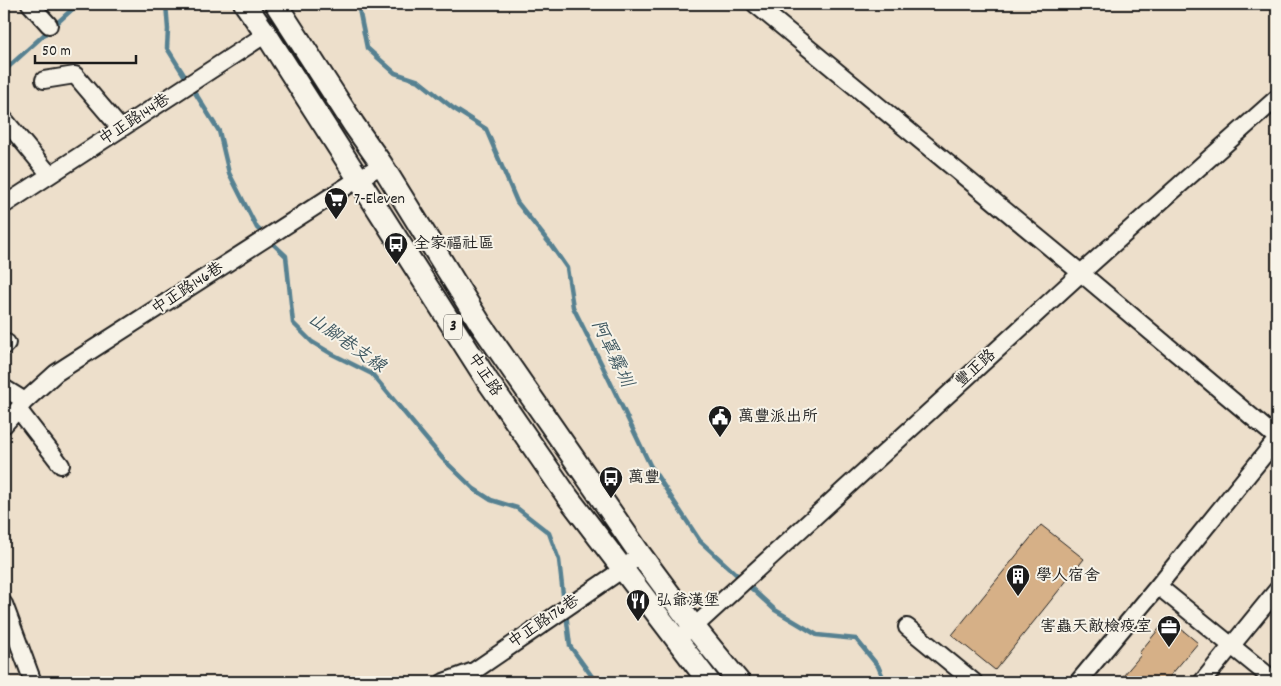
<svg xmlns="http://www.w3.org/2000/svg" width="1281" height="686" font-family="Dekko,'LXGW WenKai TC',sans-serif">
	<style>
		.lines { fill: none; stroke-linecap: round; stroke-linejoin: round }
		.stream { stroke: #578191; stroke-width: 4.5 }
		.building { fill: #d6b087; stroke: #1c1c1c }
		.minor-casing { stroke: #1c1c1c; stroke-width: 20 }
		.major-casing { stroke: #1c1c1c; stroke-width: 25 }
		.minor { stroke: #f7f3e8; stroke-width: 16 }
		.major { stroke: #f7f3e8; stroke-width: 21 }
		.labels { text-anchor: middle; dominant-baseline: central; stroke-width: 4; stroke-linejoin: round; paint-order: stroke }
		.shield { fill: #f7f3e8; stroke: #5e5c59; stroke-width: 1 }
		.shield-label { font-size: 15px; font-weight: bold; fill: #1c1c1c }
		.street-label { font-size: 16px; fill: #1c1c1c; stroke: #f7f3e8 }
		.poi-label { font-size: 16px; fill: #1c1c1c; stroke: #f7f3e8; text-anchor: start }
		.water-label { font-size: 18px; font-style: italic; fill: #3e5760; stroke: #f7f3e8 }
	</style>
	<rect width="100%" height="100%" fill="#eddfcb"/>
	<filter id="ink" filterUnits="userSpaceOnUse"><feTurbulence type="fractalNoise" baseFrequency=".02" numOctaves="2"/><feDisplacementMap in="SourceGraphic" scale="10" xChannelSelector="R" yChannelSelector="G"/><feConvolveMatrix kernelMatrix="1 2 1 2 8 2 1 2 1" color-interpolation-filters="sRGB"/></filter>
	<g filter="url(#ink)">
		<g class="lines">
			<path class="stream" d="M166 4 168 29 167 48 219 131 229 173 257 228 264 234
				M358 4 367 48 395 73 419 81 453 108 486 129 517 202 551 245 567 268 573 307 602 365 650 465 700 541 775 610 817 635 856 639 878 666 885 682
				M4 71 78 4
				M269 240 286 256 293 323 312 342 332 354 372 374 443 459 474 489 491 500 517 508 549 533 559 560 564 603
				M566 613 570 646 596 682"/>
		</g>
		<path class="building" d="M1041 525 1084 559 995 670 952 635Z
			M1168 618 1198 643 1165 682H1118L1141 655 1139 653Z"/>
		<g class="lines">
			<g class="minor-casing">
				<path id="minor" d="M30 4 49 25
					M755 4 1081 273 1277 438
					M44 80 75 75 121 129
					M4 119 50 175
					M4 205 266 34
					M4 346 7 343
					M4 388 25 401
					M18 409 61 465
					M4 425 25 401 56 373 358 179 382 165
					M1158 586 1276 682
					M4 604 33 682
					M907 627 974 682
					M685 633 694 627 1081 273 1277 98
					M444 682 474 671 623 569 631 562
					M1078 682 1158 586 1277 439
					M1202 682 1277 590"/>
			</g>
			<g class="major-casing">
				<path id="major" d="M245 4 266 34 487 380 567 496 709 682
					M276 4 354 125 382 165 480 323 640 554 694 627 739 682"/>
			</g>
			<use href="#minor" class="minor"/>
			<use href="#major" class="major"/>
		</g>
	</g>
	<defs>
		<g id="supermarket-pin" transform="scale(1.25)"><path d="M0 17L-7.5 6A9.5 9.5 0 1 1 7.5 6Z" fill="#1c1c1c" stroke="#f7f3e8"/><path d="M-6-5.5h2.5l.6 2H6L4.5 2H-2.5L-4.4-4H-6ZM-1.5 3.2a1.3 1.3 0 1 0 .1 0ZM3 3.2a1.3 1.3 0 1 0 .1 0Z" fill="#fff"/></g>
		<g id="bus-pin" transform="scale(1.25)"><path d="M0 17L-7.5 6A9.5 9.5 0 1 1 7.5 6Z" fill="#1c1c1c" stroke="#f7f3e8"/><path d="M-5-6H5V4H4V6H2V4H-2V6H-4V4H-5ZM-3.5-4V0h7V-4ZM-3.5 1.2v1.5H-2V1.2ZM2 1.2v1.5H3.5V1.2Z" fill="#fff"/></g>
		<g id="civic-pin" transform="scale(1.25)"><path d="M0 17L-7.5 6A9.5 9.5 0 1 1 7.5 6Z" fill="#1c1c1c" stroke="#f7f3e8"/><path d="M-.6-6.5H3V-4.5H.6V-3L4-1V1h2V6H-6V1h2V-1L-.6-3ZM-1.2 2.5V6h2.4V2.5Z" fill="#fff"/></g>
		<g id="building-pin" transform="scale(1.25)"><path d="M0 17L-7.5 6A9.5 9.5 0 1 1 7.5 6Z" fill="#1c1c1c" stroke="#f7f3e8"/><path d="M-4-6H4V6H1V3H-1V6H-4ZM-2.5-4.3h1.7v1.8h-1.7ZM.8-4.3h1.7v1.8H.8ZM-2.5-1h1.7V.8h-1.7ZM.8-1h1.7V.8H.8Z" fill="#fff"/></g>
		<g id="restaurant-pin" transform="scale(1.25)"><path d="M0 17L-7.5 6A9.5 9.5 0 1 1 7.5 6Z" fill="#1c1c1c" stroke="#f7f3e8"/><path d="M-5-6h1v4h1v-4h1v4h1v-4h1v5L-1.5 .5V6h-2V.5L-5-1ZM5-6V6H3V1.5H1.5Q1.5-4 5-6Z" fill="#fff"/></g>
		<g id="office-pin" transform="scale(1.25)"><path d="M0 17L-7.5 6A9.5 9.5 0 1 1 7.5 6Z" fill="#1c1c1c" stroke="#f7f3e8"/><path d="M-6-3h4V-5.5h4V-3h4V5H-6ZM-1-4.5V-3h2v-1.5ZM-6 0V1H6V0Z" fill="#fff"/></g>
	</defs>
	<g fill-rule="evenodd">
		<use href="#supermarket-pin" x="336" y="199"/>
		<use href="#bus-pin" x="396" y="244"/>
		<use href="#civic-pin" x="720" y="417"/>
		<use href="#bus-pin" x="611" y="478"/>
		<use href="#building-pin" x="1018" y="576"/>
		<use href="#restaurant-pin" x="638" y="601"/>
		<use href="#office-pin" x="1169" y="627"/>
	</g>
	<g class="labels">
		<rect class="shield" x="444" y="314.5" width="18" height="25" rx="4"/>
		<g class="shield-label">
			<text x="453" y="327">3</text>
		</g>
		<g class="street-label">
			<text transform="translate(135 120) rotate(-33)">中正路144巷</text>
			<text transform="translate(188 289) rotate(-33)">中正路146巷</text>
			<text transform="translate(976 369) rotate(-42)">豐正路</text>
			<text transform="translate(484 375) rotate(57)">中正路</text>
			<text transform="translate(544 622) rotate(-34)">中正路176巷</text>
		</g>
		<g class="poi-label">
			<text x="354" y="199">7-Eleven</text>
			<text x="414" y="244">全家福社區</text>
			<text x="738" y="417">萬豐派出所</text>
			<text x="628" y="478">萬豐</text>
			<text x="1036" y="576">學人宿舍</text>
			<text x="656" y="601">弘爺漢堡</text>
			<text x="1152" y="627" text-anchor="end">害蟲天敵檢疫室</text>
		</g>
		<g class="water-label">
			<text transform="translate(346 344) rotate(35)">山腳巷支線</text>
			<text transform="translate(611 354) rotate(64)">阿罩霧圳</text>
		</g>
	</g>
	<rect width="1281" height="686" fill="none" stroke="#f7f3e8" stroke-width="20"/>
	<rect x="10" y="10" width="1261" height="666" fill="none" stroke="#1c1c1c" stroke-width="2" filter="url(#ink)"/>
	<path d="M35 55v8h101v-8" fill="none" stroke="#1c1c1c" stroke-width="2.5"/>
	<text x="42" y="55" font-size="15" fill="#1c1c1c" stroke="#f7f3e8" stroke-width="4" paint-order="stroke">50 m</text>
</svg>
